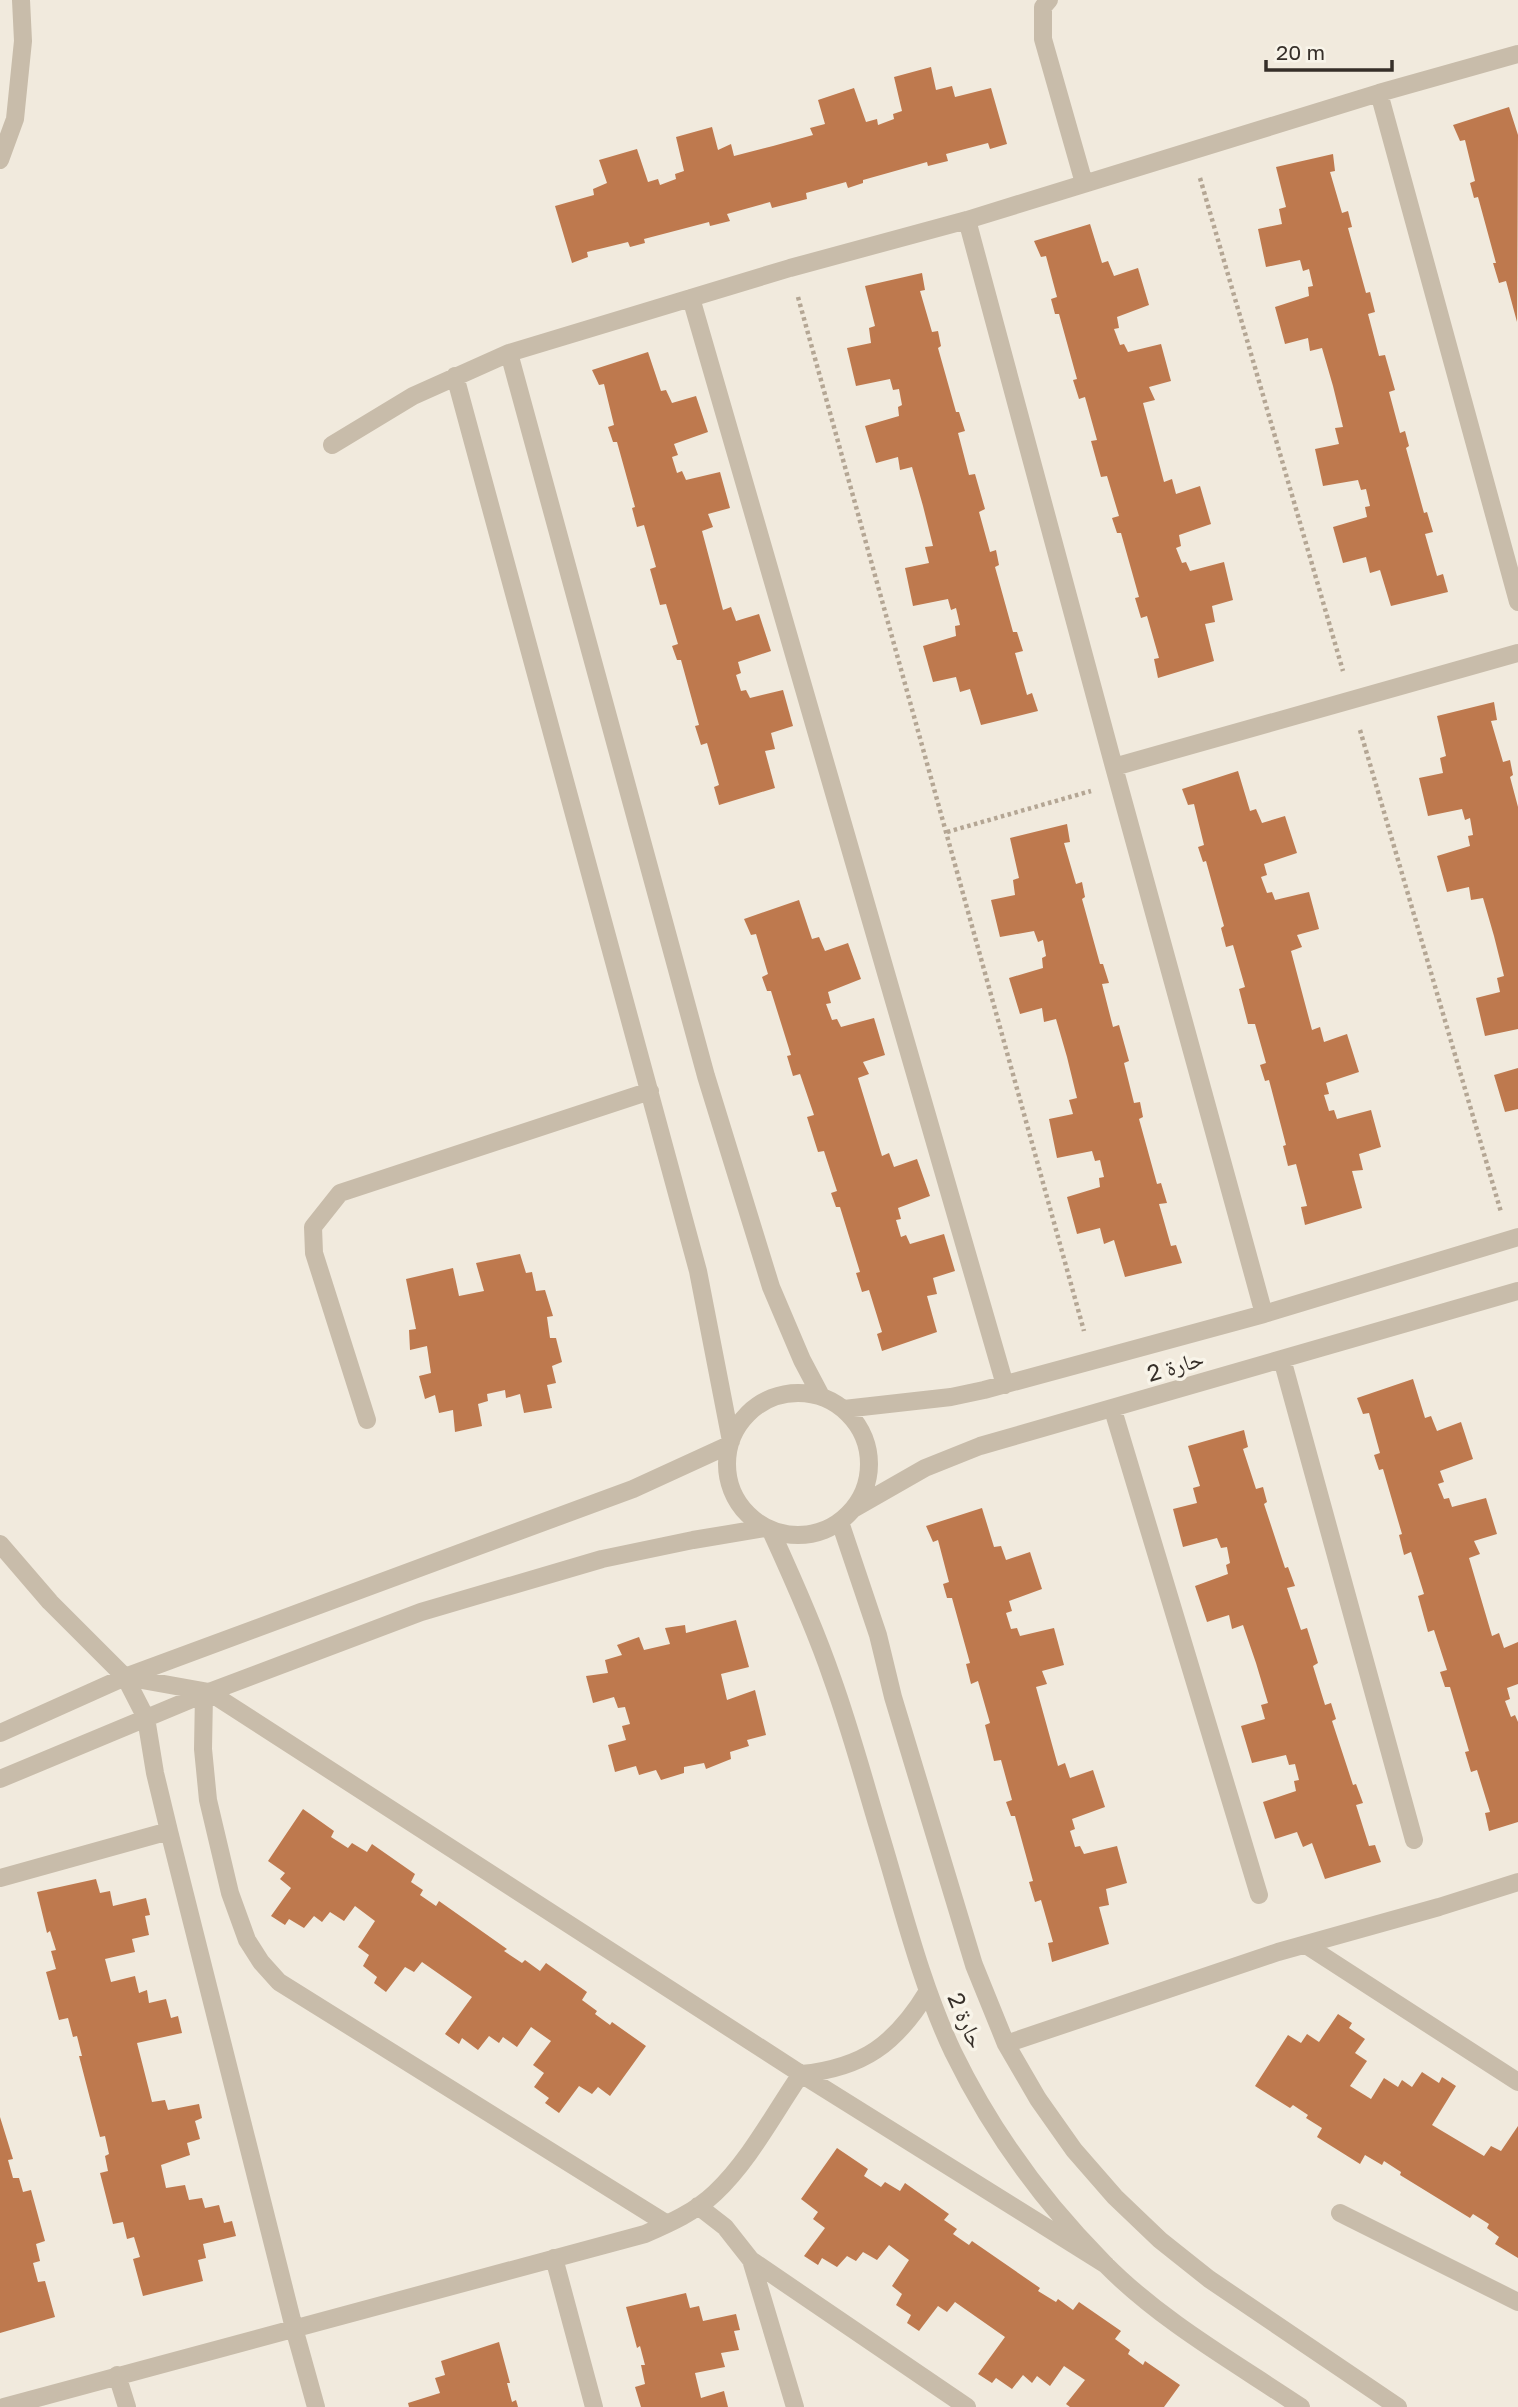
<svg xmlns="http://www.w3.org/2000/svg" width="1518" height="2407" font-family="'Golos Text','Noto Naskh Arabic',sans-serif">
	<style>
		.building { fill: #be794e }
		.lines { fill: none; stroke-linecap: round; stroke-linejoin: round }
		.path { stroke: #b4a694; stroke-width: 4.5; stroke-dasharray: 3.5 3.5; stroke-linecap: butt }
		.minor { stroke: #c8bcaa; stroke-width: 18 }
		.labels { text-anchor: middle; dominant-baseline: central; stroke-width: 7; stroke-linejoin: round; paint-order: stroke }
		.street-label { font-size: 23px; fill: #362f29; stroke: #f8f4e9 }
	</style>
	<rect width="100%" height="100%" fill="#f1eadd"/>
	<path class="building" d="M931 67 936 90 952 86 955 97 991 88 1007 144 990 149 988 143 946 154 948 161 928 166 927 162 863 180V183L848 188 846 182 806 193 807 199 772 208 770 202 727 214 730 221 710 226 709 222 644 239 645 243 630 247 628 242 587 252 588 257 572 263 555 206 594 195 593 189 607 183 599 160 637 149 648 182 658 179 660 185 676 179 675 174 684 171 676 137 712 127 718 150 731 144 734 156 773 146 813 135 810 128 825 124 818 100 854 88 866 122 877 119 878 125 894 119 893 114 902 111 894 77Z
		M1509 107 1518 135 1517 322 1506 281 1499 283 1493 263H1496L1478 197 1474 198 1470 183 1475 181 1465 140 1460 141 1453 125Z
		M1333 154 1335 171 1330 172 1342 213 1348 211 1352 227 1348 228 1366 293 1370 292 1375 312 1368 314 1379 356 1385 355 1395 390 1389 392 1400 433 1405 431 1409 446 1406 448 1424 513 1427 512 1433 532 1425 534 1437 576 1443 574 1448 592 1391 606 1380 570 1370 573 1366 557 1343 563 1333 527 1367 517 1365 507 1370 506 1366 489 1361 490 1358 480 1323 486 1315 449 1339 444 1335 428 1343 427 1333 386 1322 348 1310 351 1308 338 1285 344 1275 307 1309 296 1308 287 1313 286 1309 269 1303 271 1300 260 1266 267 1258 229 1282 224 1279 209 1286 207 1276 167Z
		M1090 224 1102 263 1108 261 1114 276 1138 268 1149 305 1117 317 1119 328 1114 329 1120 345 1124 344 1128 352 1161 344 1171 381 1149 387 1155 400 1143 403 1164 482 1172 479 1176 494 1200 486 1211 524 1179 535 1181 546 1176 548 1182 563 1186 562 1190 571 1224 562 1233 600 1212 606 1215 622 1205 624 1214 661 1158 678 1154 659 1159 658 1147 616 1141 618 1135 598 1139 597 1121 533H1117L1112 518 1119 516 1107 476 1101 477 1091 441 1097 440 1085 397 1079 399 1073 380 1077 379 1059 314H1055L1051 299 1057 297 1046 256 1041 257 1034 241Z
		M922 273 925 290 920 291 932 332 938 331 941 346 938 348 956 412H959L965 431 958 433 969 475 975 474 985 509 979 512 990 552 996 550 999 565 995 567 1013 632H1017L1023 651 1015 653 1027 695 1032 693 1038 711 981 725 970 689 960 692 956 677 933 682 923 646 956 636 955 626 960 625 956 608 951 610 948 599 913 606 905 568 929 563 925 547 933 546 923 506 912 467 900 470 898 457 876 463 865 426 899 416 898 407 902 405 899 389 893 390 890 379 856 386 847 348 871 343 869 328 875 326 865 286Z
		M648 352 661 391 666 390 672 403 696 396 708 432 674 444 678 455 672 457 677 473 682 471 686 480 720 472 730 508 708 514 713 527 702 531 723 610 731 607 736 621 759 614 771 651 738 662 741 673 736 675 741 691 746 690 750 698 783 690 793 726 771 733 775 749 765 751 775 788 719 805 714 787 719 785 707 743 701 745 695 726 699 725 681 660H677L672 646 678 644 666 604 660 605 650 569 656 567 644 525 637 527 632 508 635 507 617 442H613L608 427 614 425 604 384 599 385 592 370Z
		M1494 702 1497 720 1491 721 1503 762 1510 760 1513 775 1510 777 1518 807V1029L1485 1036 1476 998 1500 992 1497 978 1504 976 1494 936 1483 898 1471 900 1469 887 1447 892 1437 856 1470 846 1468 836 1473 835 1470 818 1465 820 1462 809 1428 816 1419 778 1443 773 1440 758 1446 756 1437 716Z
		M1238 771 1250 811 1256 809 1262 823 1285 816 1297 853 1264 864 1267 875 1261 877 1267 893 1272 892 1275 900 1309 892 1319 929 1297 935 1302 947 1291 951 1312 1030 1320 1027 1324 1042 1347 1034 1359 1072 1326 1083 1329 1094 1324 1095 1329 1111 1334 1110 1337 1119 1371 1110 1381 1147 1359 1154 1363 1170 1352 1171 1362 1208 1305 1225 1301 1207 1307 1206 1296 1164 1288 1166 1283 1146 1286 1145 1269 1080 1265 1081 1260 1065 1266 1063 1255 1024H1248L1239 989 1245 987 1233 945 1226 947 1221 928 1224 926 1206 861 1203 862 1198 847 1204 845 1194 804 1188 805 1182 789Z
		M1067 824 1070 842 1064 843 1076 884 1082 882 1085 897 1082 899 1100 964H1103L1109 983 1102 984 1113 1027 1119 1025 1129 1061 1124 1063 1134 1103 1140 1102 1143 1117 1139 1119 1157 1184 1161 1183 1167 1203 1159 1204 1171 1246 1176 1245 1182 1263 1125 1277 1114 1240 1104 1244 1100 1228 1077 1234 1067 1197 1100 1187 1099 1178 1104 1177 1100 1160 1095 1161 1092 1151 1057 1158 1049 1119 1073 1114 1069 1100 1077 1098 1067 1057 1056 1019 1044 1022 1042 1008 1020 1014 1009 978 1043 968 1042 958 1046 956 1043 940 1038 942 1034 931 1000 937 991 900 1015 895 1013 880 1019 878 1010 838Z
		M799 900 812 939 819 937 825 951 848 943 861 979 828 992 831 1003 826 1004 832 1020 837 1019 841 1027 874 1018 885 1055 863 1062 869 1074 858 1078 882 1156 889 1153 894 1167 917 1159 930 1196 898 1208 901 1219 896 1220 901 1237 906 1235 910 1244 944 1234 955 1271 933 1278 937 1294 927 1296 937 1332 882 1351 877 1334 882 1332 869 1290 862 1292 856 1273 860 1272 840 1207H836L831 1193 837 1191 824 1151 818 1152 807 1117 814 1115 800 1074 793 1076 787 1056 791 1055 771 991H767L762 977 768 974 756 934 751 935 744 919Z
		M1518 1068V1109L1505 1112 1494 1075Z
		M520 1254 526 1273 532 1272 536 1291 545 1290 553 1316 547 1317 550 1338H556L562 1362 552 1366 556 1383 547 1385 552 1408 524 1413 520 1394 506 1398 505 1390 487 1394 488 1401 478 1404 482 1426 455 1432 453 1410 439 1413 435 1395 425 1399 419 1376 431 1373 427 1346 410 1350 409 1330 416 1329 406 1279 453 1268 459 1296 484 1291 476 1263Z
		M1413 1379 1425 1418 1431 1416 1437 1431 1461 1422 1473 1459 1440 1471 1444 1482 1438 1484 1444 1499 1449 1498 1452 1507 1486 1498 1497 1534 1474 1541 1480 1554 1469 1558 1492 1636 1499 1633 1504 1648 1518 1642V1684L1507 1688 1510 1699 1505 1701 1511 1717 1515 1715 1518 1722V1822L1489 1831 1485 1813 1490 1812 1477 1770 1471 1772 1465 1752 1469 1751 1450 1687H1445L1440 1672 1447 1670 1434 1630 1428 1632 1418 1596 1424 1594 1411 1552 1404 1555 1399 1535 1402 1534 1383 1469 1379 1470 1374 1455 1380 1453 1369 1413 1363 1414 1357 1398Z
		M1244 1430 1248 1447 1243 1449 1256 1489 1263 1487 1267 1502 1264 1504 1285 1568 1288 1567 1295 1586 1287 1588 1301 1630 1307 1628 1318 1663 1313 1666 1325 1705 1331 1703 1336 1719 1332 1721 1353 1785 1356 1784 1363 1803 1356 1805 1369 1846 1375 1845 1381 1862 1325 1879 1312 1843 1303 1847 1297 1832 1275 1839 1263 1802 1296 1791 1294 1781 1299 1780 1295 1764 1289 1765 1286 1755 1252 1763 1241 1726 1265 1719 1261 1705 1268 1703 1256 1663 1243 1625 1232 1629 1229 1615 1207 1622 1195 1586 1228 1574 1226 1565 1230 1563 1227 1547 1221 1548 1217 1538 1183 1547 1173 1509 1197 1503 1193 1488 1200 1486 1188 1446Z
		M982 1508 994 1547 1001 1546 1006 1560 1030 1552 1042 1589 1009 1601 1012 1611 1006 1613 1011 1629 1017 1628 1020 1636 1054 1628 1064 1665 1042 1671 1047 1684 1036 1687 1058 1766 1065 1763 1070 1778 1093 1770 1105 1807 1072 1819 1075 1829 1070 1831 1075 1847 1080 1846 1084 1854 1117 1846 1127 1883 1106 1889 1109 1905 1099 1907 1109 1944 1052 1962 1048 1943 1053 1942 1041 1900 1035 1902 1029 1882 1033 1881 1015 1816H1011L1006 1802 1012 1800 1001 1760 994 1761 985 1725 990 1723 978 1681 971 1684 966 1664 970 1663 952 1598H947L943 1584 949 1582 938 1540 933 1542 926 1526Z
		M736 1620 749 1667 721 1674 727 1700 755 1690 766 1735 747 1740 749 1746 730 1752 731 1759 706 1769 704 1763 684 1767V1773L661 1780 656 1770 639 1775 636 1766 615 1772 608 1745 626 1740 622 1726 630 1724 625 1707 618 1708 614 1697 593 1703 586 1676 608 1673 605 1660 622 1655 617 1645 639 1637 644 1650 670 1644 665 1628 685 1625 686 1633Z
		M303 1809 334 1831 331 1837 348 1848 352 1843 367 1852 372 1844 415 1874 411 1882 423 1890 420 1895 436 1906 439 1901 507 1949 504 1951 522 1963 525 1960 540 1971 546 1963 587 1992 582 2000 597 2011 595 2014 610 2025 612 2022 646 2046 610 2096 598 2087 592 2094 579 2086 559 2113 545 2103 549 2098 534 2087 544 2073 533 2065 551 2041 531 2027 517 2047 503 2037 499 2043 489 2036 478 2050 462 2038 459 2044 445 2034 472 1997 422 1962 414 1972 405 1967 386 1992 374 1983 377 1977 363 1966 369 1955 358 1947 375 1921 355 1906 344 1921 330 1912 322 1922 314 1916 304 1928 289 1919 285 1925 271 1916 291 1888 280 1879 285 1873 268 1861Z
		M96 1879 100 1893 110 1891 113 1906 146 1898 150 1915 145 1916 149 1935 132 1939 135 1952 105 1959 111 1982 135 1976 139 1993 147 1990 149 2003 166 1999 171 2018 178 2016 182 2033 137 2043 152 2102 165 2100 168 2110 199 2104 202 2118 195 2121 200 2139 187 2143 190 2155 161 2165 166 2188 185 2185 189 2200 202 2198 205 2208 219 2205 224 2223 232 2221 236 2236 203 2244 206 2258 198 2260 203 2281 143 2296 133 2259 140 2257 134 2237 127 2239 123 2222 113 2224 100 2173 108 2171 105 2156 109 2154 105 2136 100 2137 79 2056H82L77 2036 73 2037 68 2018 59 2020 46 1972 56 1969 51 1951 56 1950 50 1931 47 1933 37 1892Z
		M1338 2014 1352 2023 1349 2028 1365 2039 1355 2053 1367 2061 1350 2086 1371 2099 1384 2078 1398 2087 1402 2080 1412 2087 1422 2072 1439 2083 1442 2077 1456 2086 1432 2125 1484 2156 1491 2146 1501 2151 1518 2126V2258L1495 2244 1499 2237 1487 2228 1489 2224 1473 2214 1470 2218 1400 2175 1401 2172 1384 2161 1382 2165 1365 2155 1360 2164 1317 2137 1322 2128 1306 2118 1308 2115 1293 2105 1290 2108 1255 2086 1288 2035 1301 2043 1307 2034 1319 2042Z
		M0 2117 13 2159 8 2160 13 2178H19L23 2192 31 2190 45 2241 36 2244 40 2261 33 2263 38 2282 45 2281 55 2317 0 2333Z
		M837 2148 868 2169 864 2176 881 2187 885 2182 900 2191 905 2183 949 2214 944 2220 957 2229 953 2234 969 2245 972 2241 1040 2288 1038 2291 1056 2302 1058 2299 1073 2310 1079 2302 1121 2331 1115 2339 1130 2350 1128 2354 1143 2365 1145 2361 1180 2385 1164 2407H1070L1066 2404 1085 2380 1064 2366 1050 2386 1037 2376 1032 2383 1023 2375 1012 2389 996 2378 992 2383 978 2374 1005 2337 955 2302 947 2312 938 2306 919 2331 907 2323 911 2315 896 2305 902 2294 892 2286 909 2260 889 2245 877 2260 863 2252 856 2261 847 2256 837 2267 822 2258 818 2265 804 2256 825 2228 813 2219 818 2212 801 2199Z
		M686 2293 690 2308 699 2306 703 2321 736 2314 740 2330 734 2331 739 2350 721 2353 725 2367 695 2373 701 2398 724 2391 728 2407H641L635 2387 645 2384 641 2365H645L640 2346 637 2348 626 2307Z
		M499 2342 510 2383H507L512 2402 516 2400 518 2407H409L408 2403 440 2393 435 2378 445 2375 441 2361Z"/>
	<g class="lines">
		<path class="path" d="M1200 178 1343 671
			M798 297 1084 1331
			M1360 730 1501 1212
			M947 832 1091 791"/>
		<path class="minor" d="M1049 0 1043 7V39L1084 183
			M1379 93 1518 602
			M0 160 15 119 23 41 21 0
			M967 220 1114 767 1264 1314
			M691 298 1005 1385
			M509 353 706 1076 771 1287 802 1360 821 1396
			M455 376 698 1271 731 1441
			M332 445 413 396 509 353 790 268 967 220 1379 93 1518 54
			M1114 767 1518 653
			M1282 1359 1414 1840
			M727 1464a71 71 0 1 1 142 0a71 71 0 1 1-142 0Z
			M844 1409 951 1397 984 1390 1264 1314 1518 1237
			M1113 1410 1259 1895
			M367 1420 314 1253 313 1227 340 1193 650 1091
			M855 1508 925 1468 980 1446 1518 1291
			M840 1522 878 1635 893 1697 974 1965 1006 2044 1038 2099 1074 2150 1115 2197 1160 2240 1209 2279 1398 2407
			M771 1531C793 1579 815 1628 832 1678 850 1728 864 1780 879 1830 902 1905 920 1982 953 2052 991 2130 1043 2202 1104 2263 1161 2321 1234 2362 1301 2407
			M0 1544 50 1602 125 1677 146 1718 155 1773 169 1831 294 2328 316 2407
			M125 1677 209 1692 801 2074 1105 2264
			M204 1694 203 1749 208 1800 230 1893 247 1940 261 1962 279 1982 667 2224
			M0 1733 125 1677 595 1503 633 1489 729 1445
			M0 1779 204 1694 421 1612 602 1559 693 1540 765 1528
			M0 1878 169 1831
			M1306 1945 1518 2082
			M1006 2044 1278 1952 1439 1907 1518 1882
			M698 2206 725 2227 751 2260 795 2407
			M1340 2213 1518 2302
			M554 2258 594 2407
			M751 2260 967 2407
			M117 2375 127 2407
			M4 2407 645 2234C670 2223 695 2212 715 2193 750 2160 774 2113 801 2074 863 2068 896 2044 928 1991"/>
	</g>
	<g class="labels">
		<g class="street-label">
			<text transform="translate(1175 1365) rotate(-17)">حارة 2</text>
			<text transform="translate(967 2020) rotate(66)">حارة 2</text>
		</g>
	</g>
	<path d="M1266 60v10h126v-10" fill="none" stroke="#362f29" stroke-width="3.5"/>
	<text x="1276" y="60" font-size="21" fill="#362f29" stroke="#f8f4e9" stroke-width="5" paint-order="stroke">20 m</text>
</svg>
